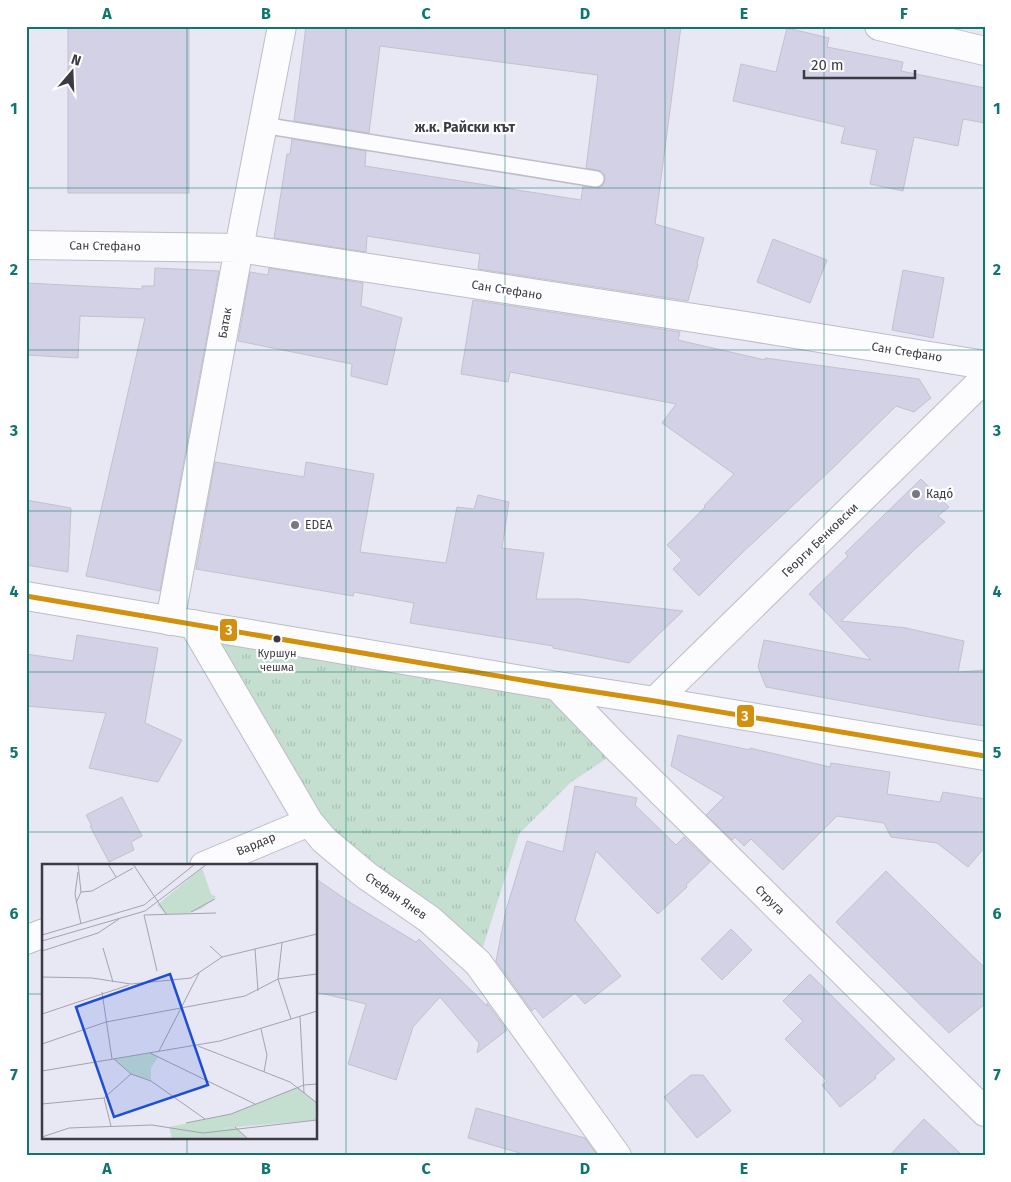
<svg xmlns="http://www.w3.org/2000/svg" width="1011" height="1182" font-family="'Fira Sans',sans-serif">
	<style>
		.grass { fill: url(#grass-tufts) }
		.building { fill: #d3d1e5; stroke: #c3c1cc }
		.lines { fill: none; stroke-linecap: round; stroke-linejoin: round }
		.service-casing { stroke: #bebcc7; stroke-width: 18 }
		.minor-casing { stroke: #bebcc7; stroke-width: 30 }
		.tertiary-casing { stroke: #bebcc7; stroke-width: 30 }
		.service { stroke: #fcfbfd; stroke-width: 15 }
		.minor { stroke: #fcfbfd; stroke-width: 28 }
		.tertiary { stroke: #fcfbfd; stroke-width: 28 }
		.bus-1-casing { stroke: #fff; stroke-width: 9 }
		.bus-1 { stroke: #d2900e; stroke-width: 5 }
		.grid { fill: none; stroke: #0f766e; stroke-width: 1; stroke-opacity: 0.55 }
		.poi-dot { fill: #787782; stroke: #fff; stroke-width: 2 }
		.bus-dot { fill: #3c3a44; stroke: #fff; stroke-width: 2 }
		.labels { text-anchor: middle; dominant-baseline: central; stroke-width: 4.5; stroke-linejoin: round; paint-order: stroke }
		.bus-label { font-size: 11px; fill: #3c3a44; stroke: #fff }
		.street-label { font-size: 12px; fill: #3c3a44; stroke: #fff }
		.poi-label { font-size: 12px; fill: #3c3a44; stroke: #fff; text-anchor: start }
		.neighbourhood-label { font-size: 14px; font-weight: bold; fill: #3c3a44; stroke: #fff }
		.inset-road { fill: none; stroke: #a3a2ae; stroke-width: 1 }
		.view { fill: #1d4ed8; fill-opacity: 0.15; stroke: #1d4ed8; stroke-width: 2.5 }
		.inset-edge { fill: none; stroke: #3c3a44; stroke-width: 2.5 }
		.line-badge { stroke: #fff; stroke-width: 2 }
		.badge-label { font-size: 14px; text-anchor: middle; font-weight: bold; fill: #fff }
		.neatline { fill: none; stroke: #0f766e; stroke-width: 2 }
		.grid-label { font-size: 16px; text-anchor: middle; font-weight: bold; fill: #0f766e }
	</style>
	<defs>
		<pattern id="grass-tufts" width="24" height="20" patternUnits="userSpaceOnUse" patternTransform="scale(1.25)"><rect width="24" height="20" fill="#c4dfd0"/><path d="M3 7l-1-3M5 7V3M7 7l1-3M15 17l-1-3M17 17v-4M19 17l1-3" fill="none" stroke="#a9c0b4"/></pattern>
	</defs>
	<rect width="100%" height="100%" fill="#e8e7f4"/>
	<path class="grass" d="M193 624 557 686 619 750 570 783 519 834 478 963 324 840Z"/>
	<path class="building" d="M68 26H189V193H68Z
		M306 26H681L655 224 704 238 697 263 698 264 688 301 478 269 480 254 367 236 366 252 274 238 287 154H290L292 139 366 151 365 166 581 200 583 186 599 188 603 185 605 180V175L602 171 586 168 598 75 380 46 369 133 294 121Z
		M787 28 829 38 827 47 903 62 901 71 985 88V123L963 119 958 146 914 137 903 191 870 184 877 150 841 143 845 127 733 101 741 64 776 72Z
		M773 239 827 260 810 303 757 282Z
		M155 268 219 271 160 591 86 576 145 318 80 316 78 358 26 355V283L142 289V286H154Z
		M269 268 363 283 361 306 402 318 387 385 351 376 352 364 238 341 250 272 268 275Z
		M903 270 944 278 933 338 892 330Z
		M473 300 680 332 678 340 765 360V358L919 379 931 398 914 412 896 406 834 467 742 553 699 596 673 569 682 560 667 545 705 507 704 506 734 474 662 423 676 404 510 372 508 382 461 374Z
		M215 462 304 477 306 462 374 474 360 552 446 563 457 507 474 509 478 495 509 502 502 548 544 553 536 599H580L683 611 629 663 553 648V646L410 623 414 603 354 592 353 596 196 569Z
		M921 479 949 507 938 516 945 522 914 550 841 621 906 628 964 641 958 672 985 670V726L946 720 766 687 758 667 764 640 871 660 809 594 848 556 845 553Z
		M26 500 71 508 68 572 26 565Z
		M77 635 158 648 145 723 182 740 158 782 89 768 106 713 26 706V654L73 661Z
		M678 735 750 750V748L830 767 831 763 890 772 887 794 940 802 943 792 985 799V847L968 867 937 843 891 837 884 823 837 816 783 870 751 839 744 846 735 837 732 840 706 815 724 797 671 766Z
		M575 786 637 798 635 805 676 845 684 837 710 862 686 885 687 887 658 914 596 851 575 920 621 976 585 1004 575 993 543 1018 535 1008 532 1011 496 961 506 910 527 841 563 852Z
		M122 797 142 836 131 842 134 850 109 862 90 826H92L86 815Z
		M886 871 985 968V1004L949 1033 836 922Z
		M316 879 351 903 416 942 419 939 487 1006V1003L507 1030 477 1053 479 1043 440 997 413 1027 396 1080 348 1064 366 1004 316 992Z
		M731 929 752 950 722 980 701 959Z
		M810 974 895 1059 875 1076 876 1078 840 1107 822 1085 827 1081 785 1039 803 1021 783 1001Z
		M691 1075H703L731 1111 697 1138 664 1097Z
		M476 1108 585 1138 598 1156H530L468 1138Z
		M924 1119 963 1156H889Z"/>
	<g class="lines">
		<g class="service-casing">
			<path id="service" d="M262 125 596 179"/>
		</g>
		<g class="minor-casing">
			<path id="minor" d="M879 26 985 51
				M26 245 239 248 746 326 985 365
				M170 621 239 248 282 26
				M193 624 309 822 324 840 367 876 429 919 478 963 617 1156
				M557 686 619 750 985 1112
				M655 701 985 378
				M204 866 309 822
				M26 940 44 933"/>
		</g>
		<g class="tertiary-casing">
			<path id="tertiary" d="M26 596 557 686 655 701 985 756"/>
		</g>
		<use href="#service" class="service"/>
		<use href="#minor" class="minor"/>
		<use href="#tertiary" class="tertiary"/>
		<g class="bus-1-casing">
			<path id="bus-1" d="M26 596 557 686 655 701 985 756"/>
		</g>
		<use href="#bus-1" class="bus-1"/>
	</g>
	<path class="grid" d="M187 26V866M346 26V1156M505 26V1156M665 26V1156M824 26V1156M26 188H985M26 350H985M26 511H985M26 672H985M26 832H985M26 994H44M316 994H985M187 1138V1156"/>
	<g class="poi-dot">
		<circle cx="916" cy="494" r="5"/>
		<circle cx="295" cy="525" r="5"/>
	</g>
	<circle class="bus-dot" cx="277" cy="639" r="4.5"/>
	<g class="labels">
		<g class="bus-label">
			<text x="277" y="653">Куршун<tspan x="277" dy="14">чешма</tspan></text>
		</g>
		<g class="street-label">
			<text transform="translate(105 246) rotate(1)">Сан Стефано</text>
			<text transform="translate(507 290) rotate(9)">Сан Стефано</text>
			<text transform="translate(225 323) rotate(-80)">Батак</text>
			<text transform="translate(907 352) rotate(9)">Сан Стефано</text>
			<text transform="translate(820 540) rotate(-44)">Георги Бенковски</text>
			<text transform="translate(256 844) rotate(-23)">Вардар</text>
			<text transform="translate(396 896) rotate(35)">Стефан Янев</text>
			<text transform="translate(770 900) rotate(45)">Струга</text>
		</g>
		<g class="poi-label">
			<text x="926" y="494">Кадó</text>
			<text x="305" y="525">EDEA</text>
		</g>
		<g class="neighbourhood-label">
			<text x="465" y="127">ж.к. Райски кът</text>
		</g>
	</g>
	<g transform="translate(42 864)">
		<rect width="275" height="275" fill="#e8e7f4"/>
		<path d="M160 4 169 30 174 33 159 45 144 50H124L115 41ZM108 189 116 193 109 204V217L91 211 72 195ZM256 223 275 239V256L183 264 146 275H130L127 263 189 250Z" fill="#c4dfd0"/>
		<path d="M193 263 206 275H146L172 266Z" fill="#c4dfd0"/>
		<path class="inset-road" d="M36 0 39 28M66 0 74 13M91 0 124 50M36 8 33 30 39 60M34 39 39 28 50 27 91 4M149 48 173 35M0 71 102 41 153 0M0 77 103 47 165 0M240 79 236 115 249 155M168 82 180 93M61 84 71 118M213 85 216 127M0 87 56 69 77 55M115 107 102 51 174 49M0 113 50 114 89 120 149 114 180 93 275 70M60 128 70 195M0 150 87 121M258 152 262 229M219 165 225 191 222 208M0 180 64 158 203 132 236 115 275 110M156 182 248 218 275 239M117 187 157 109M108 189 213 240M72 195 89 210 109 217 163 255M0 207 178 177 275 147M62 234 69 262M0 240 62 234 89 210M144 259 189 250 262 221 275 220M193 263 206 275M0 273 27 264 110 261 161 269 275 256"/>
		<path class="view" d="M128 110 166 221 72 253 34 143Z"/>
		<rect width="275" height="275" class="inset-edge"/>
	</g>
	<g class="line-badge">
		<rect x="219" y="618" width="19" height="24" rx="5" fill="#d2900e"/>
		<rect x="736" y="704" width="19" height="24" rx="5" fill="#d2900e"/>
	</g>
	<g class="badge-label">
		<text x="229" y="635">3</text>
		<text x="745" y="721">3</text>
	</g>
	<rect width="1011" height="1182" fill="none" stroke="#ffffff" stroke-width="55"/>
	<g transform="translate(72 72) rotate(19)" stroke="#ffffff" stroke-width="4" paint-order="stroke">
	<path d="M0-4L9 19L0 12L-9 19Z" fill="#3c3a44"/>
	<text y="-8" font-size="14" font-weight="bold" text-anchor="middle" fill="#3c3a44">N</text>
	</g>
	<path d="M804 70v8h111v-8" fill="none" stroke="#3c3a44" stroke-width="2.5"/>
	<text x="811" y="70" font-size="15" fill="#3c3a44" stroke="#ffffff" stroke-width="4" paint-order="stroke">20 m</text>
	<rect x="28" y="28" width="956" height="1126" class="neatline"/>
	<g class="grid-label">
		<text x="107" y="19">A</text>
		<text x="266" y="19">B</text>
		<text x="426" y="19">C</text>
		<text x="585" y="19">D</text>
		<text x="744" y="19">E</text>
		<text x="904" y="19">F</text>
		<text x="14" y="114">1</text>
		<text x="997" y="114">1</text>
		<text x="14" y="275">2</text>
		<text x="997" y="275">2</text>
		<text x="14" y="436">3</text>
		<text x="997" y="436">3</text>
		<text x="14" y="597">4</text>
		<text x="997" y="597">4</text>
		<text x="14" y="758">5</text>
		<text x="997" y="758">5</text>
		<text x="14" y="919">6</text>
		<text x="997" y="919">6</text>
		<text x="14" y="1080">7</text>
		<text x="997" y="1080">7</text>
		<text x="107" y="1174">A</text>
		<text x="266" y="1174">B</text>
		<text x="426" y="1174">C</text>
		<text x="585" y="1174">D</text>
		<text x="744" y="1174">E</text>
		<text x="904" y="1174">F</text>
	</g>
</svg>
